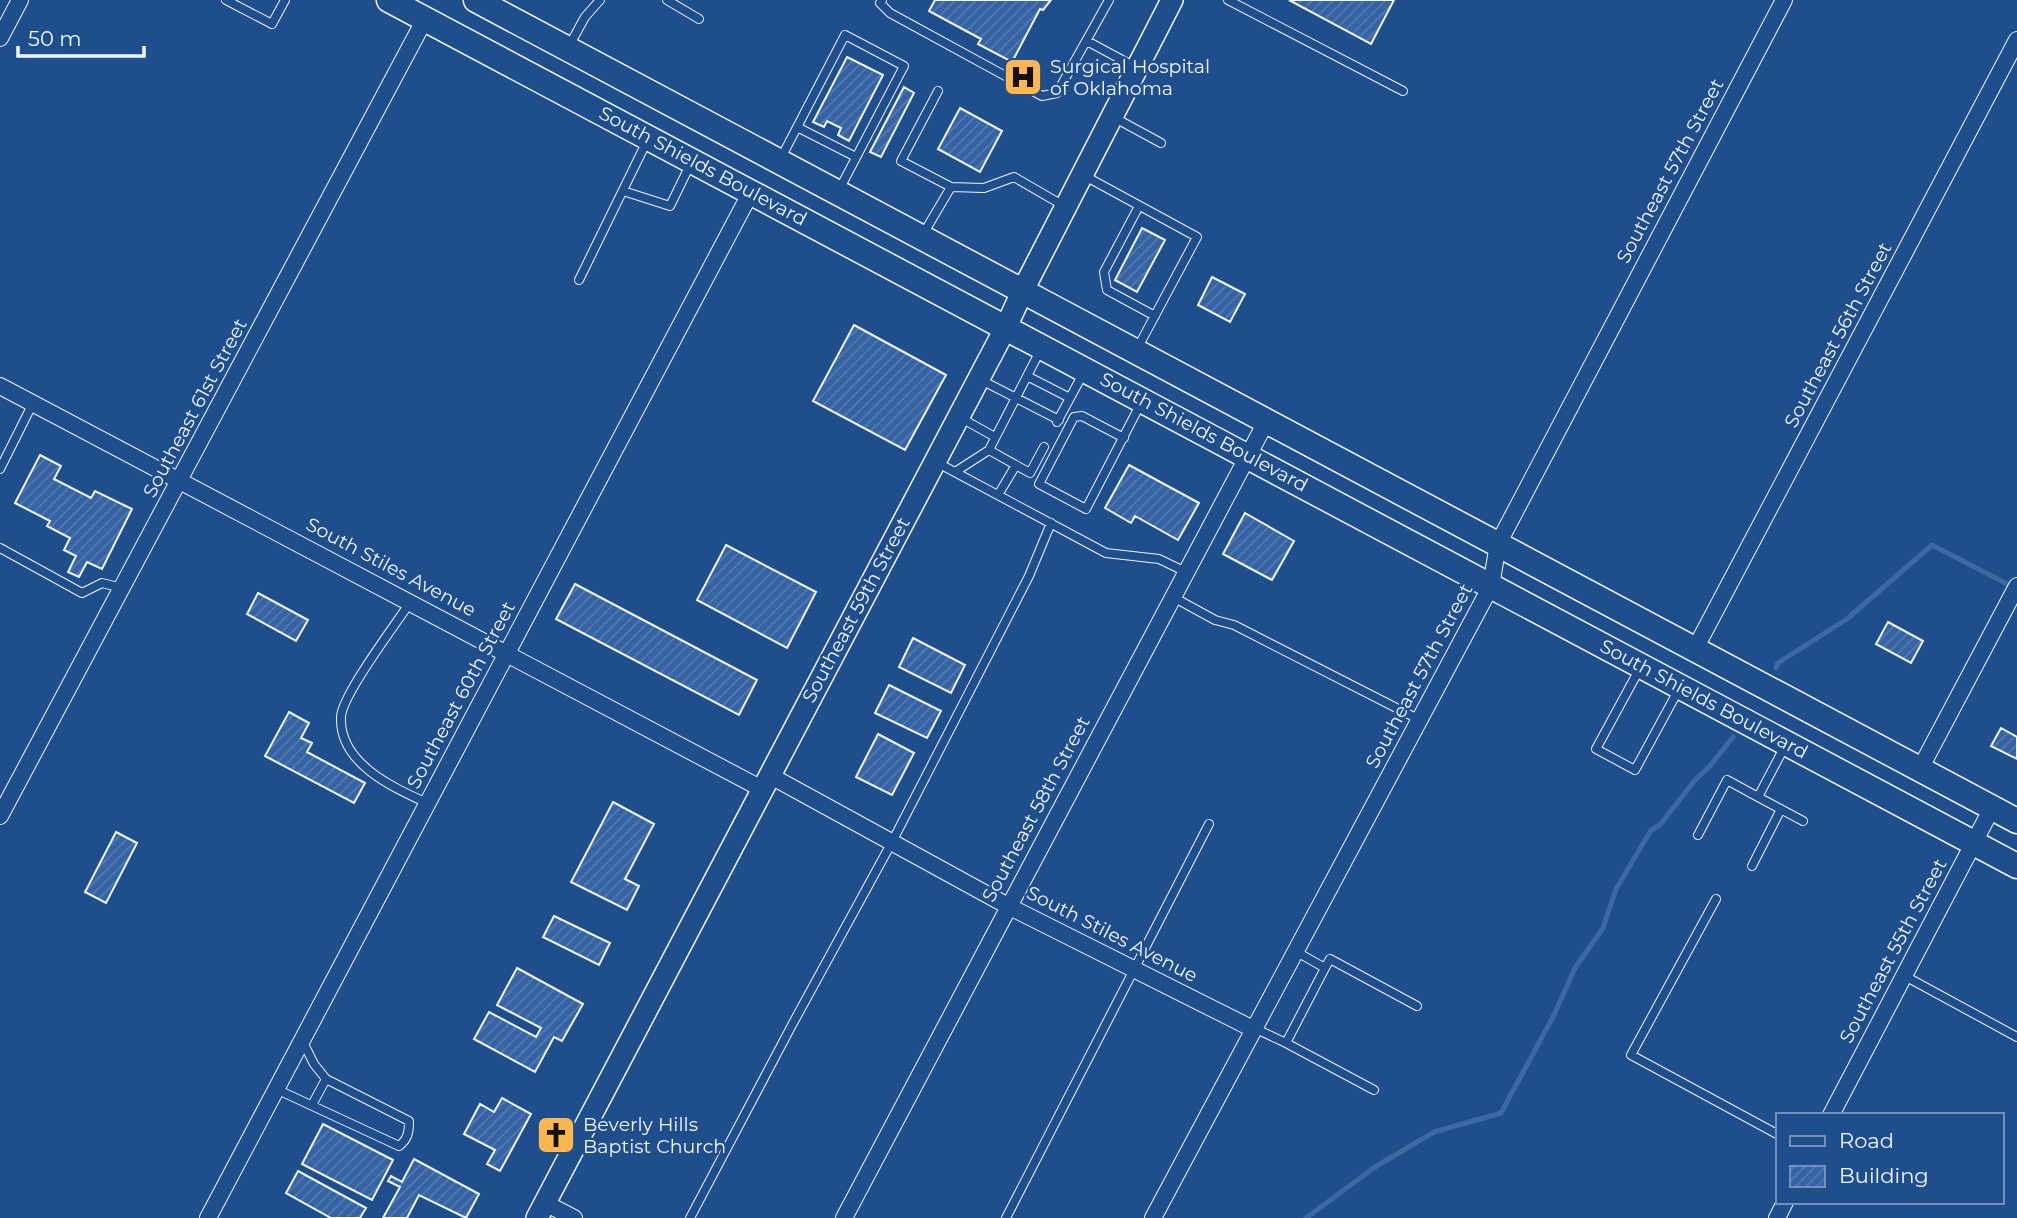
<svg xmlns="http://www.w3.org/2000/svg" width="2017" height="1218" font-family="Montserrat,sans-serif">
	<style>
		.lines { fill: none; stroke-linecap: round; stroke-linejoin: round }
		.stream { stroke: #3b69a3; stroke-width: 5 }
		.building { fill: url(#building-hatch); stroke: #f2f6ff; stroke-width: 2 }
		.lane-casing { stroke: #f2f6ff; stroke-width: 10 }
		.street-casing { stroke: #f2f6ff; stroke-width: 18 }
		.secondary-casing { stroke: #f2f6ff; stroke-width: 24 }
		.primary-casing { stroke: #f2f6ff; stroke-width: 27 }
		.lane { stroke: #1f4e8c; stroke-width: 8 }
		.street { stroke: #1f4e8c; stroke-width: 16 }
		.secondary { stroke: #1f4e8c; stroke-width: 21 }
		.primary { stroke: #1f4e8c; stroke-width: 24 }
		.labels { text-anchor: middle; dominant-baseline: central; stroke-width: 5; stroke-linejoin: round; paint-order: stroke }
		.poi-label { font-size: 19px; fill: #f2f6ff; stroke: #1f4e8c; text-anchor: start }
		.street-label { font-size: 19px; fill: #f2f6ff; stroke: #1f4e8c }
	</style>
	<defs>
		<pattern id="building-hatch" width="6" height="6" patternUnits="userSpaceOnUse" patternTransform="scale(1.75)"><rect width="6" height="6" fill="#3563a3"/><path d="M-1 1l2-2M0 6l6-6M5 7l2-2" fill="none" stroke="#537ab1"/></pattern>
	</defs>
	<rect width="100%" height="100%" fill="#1f4e8c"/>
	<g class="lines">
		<path class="stream" d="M1776 668 1778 663 1847 619 1932 545 2015 588
			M1306 1218 1375 1167 1434 1132 1501 1113 1554 1015 1575 968 1603 928 1616 889 1651 830 1660 825 1695 780 1710 766 1733 737"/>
	</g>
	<path class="building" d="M935 0H1051L1043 10 1040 9 1012 62 978 44 981 39 929 11Z
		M1289 0H1394L1371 44Z
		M847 57 883 75 849 141 838 135 841 128 827 121 824 127 813 122Z
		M904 87 914 93 881 157 870 152Z
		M960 108 1002 131 980 172 938 149Z
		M1142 228 1165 240 1137 292 1115 280Z
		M1212 277 1245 294 1230 322 1198 305Z
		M854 325 946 375 905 450 813 401Z
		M40 455 61 466 54 479 91 498 95 491 132 509 102 569 87 562 79 577 68 572 76 556 64 550 70 538 47 526 50 521 15 503Z
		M1129 465 1199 503 1178 540 1135 516 1131 523 1105 508Z
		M1245 513 1294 541 1272 580 1223 554Z
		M726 545 816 592 787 648 697 600Z
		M575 584 757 680 739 715 556 619Z
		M258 593 308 620 296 641 247 614Z
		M1888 622 1923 641 1911 663 1876 644Z
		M913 638 965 665 951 693 899 667Z
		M889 685 941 711 927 738 875 713Z
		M289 712 309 723 301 738 312 743 307 752 365 783 354 803 265 756Z
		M2001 728 2017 737V759L1991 746Z
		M878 734 914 753 892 795 856 777Z
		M613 802 654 824 625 879 639 886 627 910 571 882Z
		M116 832 137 843 106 903 85 892Z
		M554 916 610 943 599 965 543 937Z
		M517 968 583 1004 562 1041 554 1037 535 1072 474 1039 489 1012 536 1037 541 1028 497 1005Z
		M502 1098 531 1114 500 1171 487 1164 495 1150 464 1134 480 1104 494 1112Z
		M323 1124 393 1160 372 1200 302 1164Z
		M414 1159 479 1194 466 1218 419 1195 407 1218H383L400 1187 388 1181 391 1176 402 1182Z
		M298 1171 366 1208 360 1218H331L286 1193Z"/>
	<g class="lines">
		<g class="lane-casing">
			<path id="lane" d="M226 0 272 24 285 0
				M667 0 699 19
				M882 0 880 3 890 13 1042 96 1057 93 1109 0
				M1228 0 1403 91
				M1087 41 1137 68
				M569 46 585 17 600 0
				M938 91 901 161 951 187
				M1115 118 1161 143
				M797 127 856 157
				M781 158 845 35 904 66 839 190
				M1083 175 1197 237 1137 349
				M623 191 670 206 690 165
				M1139 206 1104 272 1107 290 1155 316
				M922 236 951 187 984 188 1014 177 1064 206
				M579 280 647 141
				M1027 376 1070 398
				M981 380 1059 420
				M961 418 995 437
				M1057 422 1084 372
				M1124 438 1082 416 1074 417 1039 484 1086 509 1140 405
				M989 450 1030 473 1044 447
				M936 462 1106 553 1159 559 1186 572
				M0 469 33 403
				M955 472 989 450 1041 349
				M998 495 1016 465
				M0 548 82 593 102 583 122 588
				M1173 597 1215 620 1234 625 1420 720
				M411 601C396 624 342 695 341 717 339 763 392 787 427 803
				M1639 670 1596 749 1635 770 1679 689
				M1785 746 1758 797 1803 821
				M1698 835 1727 780 1758 797
				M1752 866 1781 809
				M1716 899 1631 1055 1777 1134
				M1295 951 1325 968
				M1903 975 2017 1037
				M1254 1028 1286 1043
				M276 1089 399 1146C408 1139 409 1132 409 1121L326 1079 314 1064 302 1040
				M1374 1090 1286 1043 1325 968 1330 959 1417 1006
				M312 1105 326 1079
				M690 1218 792 1025 892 842 1029 576 1051 523
				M1006 1218 1209 824"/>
		</g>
		<g class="street-casing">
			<path id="street" d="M0 38 20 0
				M0 386 762 789
				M1695 649 2017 40
				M1920 769 2017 586
				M769 775 1008 906 1253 1029
				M0 816 425 19
				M1831 1115 1992 808
				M545 1203 574 1218
				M208 1218 751 192
				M844 1218 1267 420
				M1153 1218 1491 586 1498 544 1784 0
				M1777 1218 1785 1202"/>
		</g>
		<g class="secondary-casing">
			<path id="secondary" d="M537 1218 1006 327 1023 290 1172 0"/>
		</g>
		<g class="primary-casing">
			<path id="primary" d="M389 0 2017 866
				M476 0 2017 821"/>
		</g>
		<use href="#lane" class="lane"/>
		<use href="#street" class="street"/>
		<use href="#secondary" class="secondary"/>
		<use href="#primary" class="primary"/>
	</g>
	<defs>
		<g id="hospital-square" transform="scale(2.0125)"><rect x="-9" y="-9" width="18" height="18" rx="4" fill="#ffb74d" stroke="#1f4e8c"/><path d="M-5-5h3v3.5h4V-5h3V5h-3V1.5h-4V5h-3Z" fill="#111"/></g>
		<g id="church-square" transform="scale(2.0125)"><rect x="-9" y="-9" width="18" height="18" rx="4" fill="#ffb74d" stroke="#1f4e8c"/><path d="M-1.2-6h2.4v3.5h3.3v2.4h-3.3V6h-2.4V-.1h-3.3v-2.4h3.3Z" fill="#111"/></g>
	</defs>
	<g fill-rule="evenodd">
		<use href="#hospital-square" x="1023" y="77"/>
		<use href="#church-square" x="556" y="1135"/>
	</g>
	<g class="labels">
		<g class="poi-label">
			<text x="1050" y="66">Surgical Hospital<tspan x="1050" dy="22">of Oklahoma</tspan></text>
			<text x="583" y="1124">Beverly Hills<tspan x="583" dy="22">Baptist Church</tspan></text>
		</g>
		<g class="street-label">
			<text transform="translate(703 166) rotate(28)">South Shields Boulevard</text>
			<text transform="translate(1670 171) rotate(-62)">Southeast 57th Street</text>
			<text transform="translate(1838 335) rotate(-62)">Southeast 56th Street</text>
			<text transform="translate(195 408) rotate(-62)">Southeast 61st Street</text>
			<text transform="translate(1204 432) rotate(28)">South Shields Boulevard</text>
			<text transform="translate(391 567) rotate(28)">South Stiles Avenue</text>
			<text transform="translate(856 610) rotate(-62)">Southeast 59th Street</text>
			<text transform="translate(1419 676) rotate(-62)">Southeast 57th Street</text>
			<text transform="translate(461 695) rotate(-62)">Southeast 60th Street</text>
			<text transform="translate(1704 699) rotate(28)">South Shields Boulevard</text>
			<text transform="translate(1036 809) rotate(-62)">Southeast 58th Street</text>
			<text transform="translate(1112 934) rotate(27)">South Stiles Avenue</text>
			<text transform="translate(1893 951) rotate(-62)">Southeast 55th Street</text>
		</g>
	</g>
	<rect x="1776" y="1113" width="228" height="91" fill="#1f4e8c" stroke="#7391ba" stroke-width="2"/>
	<rect x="1790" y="1136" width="35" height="10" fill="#1f4e8c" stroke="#7391ba" stroke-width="2"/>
	<text x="1839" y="1148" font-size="21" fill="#f2f6ff">Road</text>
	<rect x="1790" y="1166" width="35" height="21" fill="url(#building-hatch)" stroke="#7391ba" stroke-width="2"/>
	<text x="1839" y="1183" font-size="21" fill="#f2f6ff">Building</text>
	<path d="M18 46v10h126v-10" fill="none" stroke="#f2f6ff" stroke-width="3.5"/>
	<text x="28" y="46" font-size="21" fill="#f2f6ff" stroke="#1f4e8c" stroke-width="5" paint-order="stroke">50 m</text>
</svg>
